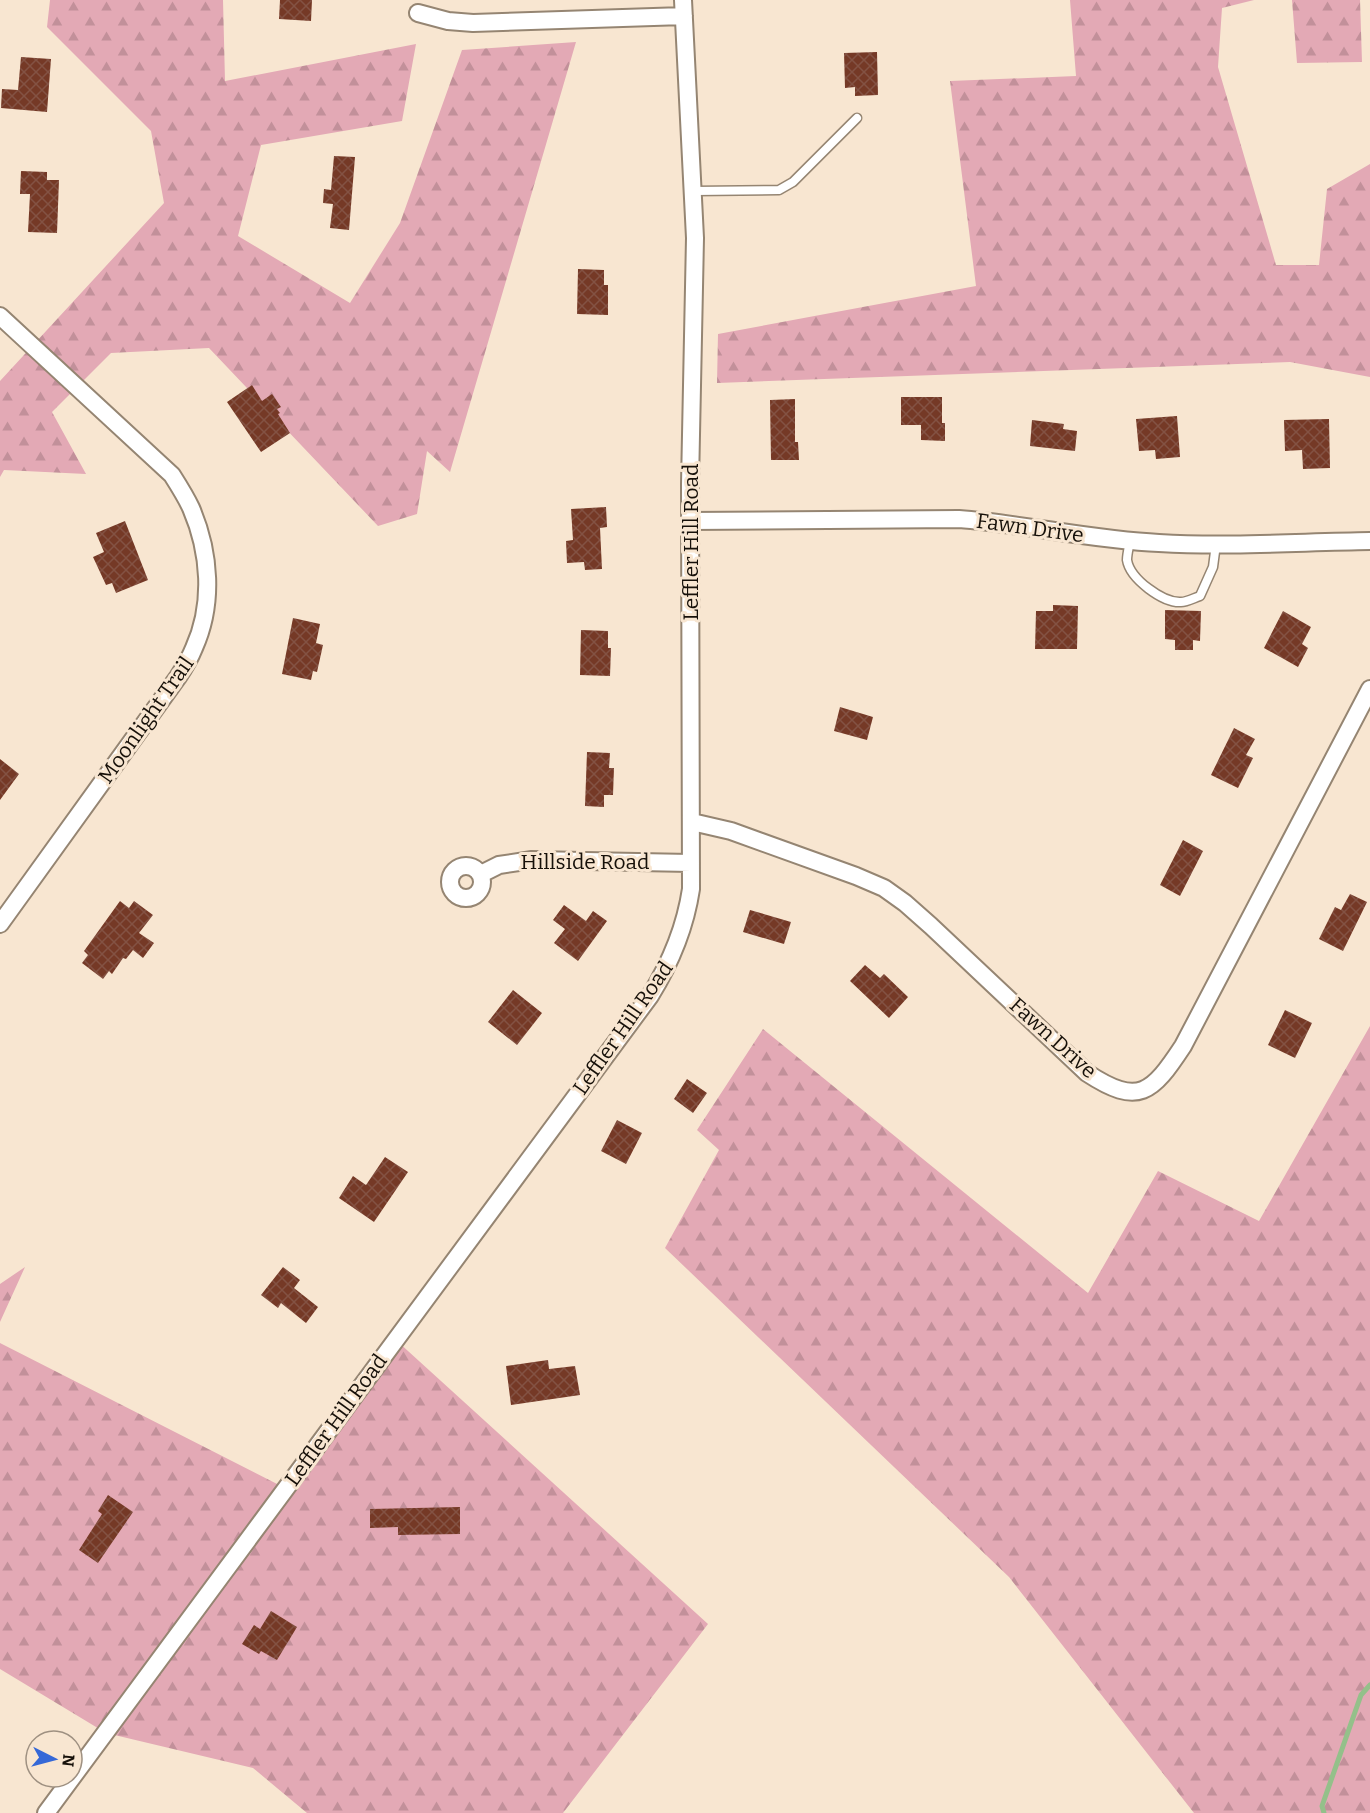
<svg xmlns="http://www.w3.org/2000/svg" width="1370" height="1813" font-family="Bitter,serif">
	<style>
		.forest { fill: url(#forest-firs) }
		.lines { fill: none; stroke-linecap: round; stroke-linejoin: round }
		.stream { stroke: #94c08a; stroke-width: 5 }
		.building { fill: url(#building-cross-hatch) }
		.lane-casing { stroke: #958572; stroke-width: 11 }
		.street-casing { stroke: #958572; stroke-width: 20 }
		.lane { stroke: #fff; stroke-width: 8 }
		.street { stroke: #fff; stroke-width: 16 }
		.labels { text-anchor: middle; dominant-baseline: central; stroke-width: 6; stroke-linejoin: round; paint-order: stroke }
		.street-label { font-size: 21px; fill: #161009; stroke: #f8e6d1 }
	</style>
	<defs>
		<pattern id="forest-firs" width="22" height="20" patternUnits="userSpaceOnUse" patternTransform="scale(1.5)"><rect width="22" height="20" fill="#e3a9b5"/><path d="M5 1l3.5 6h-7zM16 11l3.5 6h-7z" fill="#c2909a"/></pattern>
		<pattern id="building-cross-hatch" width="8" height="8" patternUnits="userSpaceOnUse" patternTransform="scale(1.5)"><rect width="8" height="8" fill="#753926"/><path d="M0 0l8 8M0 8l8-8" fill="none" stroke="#835243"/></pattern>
	</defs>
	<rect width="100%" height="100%" fill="#f8e6d1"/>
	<path class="forest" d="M50 0H223L225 81 416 44 402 121 261 145 238 236 350 303 400 223 462 50 576 42 450 472 427 451 417 514 378 526 209 348 111 353 52 412 86 474 4 470 0 477V381L164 203 151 131 47 27Z
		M1070 0H1254L1222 8 1218 67 1276 265H1319L1327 189 1370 164V377L1290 362 717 383 718 334 976 286 950 81 1076 76Z
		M1292 0H1360L1362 62 1297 63Z
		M1370 1026V1813H1194L1009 1577 665 1248 719 1150 697 1130 763 1029 1088 1293 1158 1171 1259 1221Z
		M25 1267 0 1322V1284Z
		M397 1341 708 1624 563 1813H307L253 1768 106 1733 0 1669V1343L285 1488Z"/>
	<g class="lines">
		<path class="stream" d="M1324 1813 1322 1806 1361 1695 1370 1685"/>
	</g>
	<path class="building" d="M280 0H312L311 21 279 19Z
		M877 52 878 95 855 96V87L845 88 844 53Z
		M21 57 51 59 47 112 1 108 2 89 18 90Z
		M334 156 355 157 349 230 330 228 333 204 323 203 324 189 331 190Z
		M21 171 47 172V180H59L57 233 28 232 30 194H20Z
		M578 269 604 270V285H608V315L577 314Z
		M252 385 262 401 272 394 281 407 277 409 280 413 278 414 290 433 261 452 227 402Z
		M901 397H942V423H945V441L921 440V425H901Z
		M795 399V442H798L799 460H771L770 400Z
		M1177 416 1180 457 1156 459 1155 450 1139 451 1136 419Z
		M1329 419 1330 468 1303 469 1302 450 1285 451 1284 420Z
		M1032 420 1064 424 1063 429 1077 431 1075 451 1030 446Z
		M606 507 607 527 600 528 602 569 585 570 584 562 567 563 566 541 573 540 571 509Z
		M125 521 148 580 116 593 112 583 106 585 93 557 104 552 96 533Z
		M1053 605 1078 606 1077 649H1035L1036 611H1053Z
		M1165 610 1201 611 1200 641 1193 640V650H1175V640L1165 639Z
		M1283 611 1311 627 1302 644 1308 648 1298 667 1264 648Z
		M293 618 320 624 316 643 323 645 317 672 313 671 311 680 282 674Z
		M581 630 608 631V648H611L610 676 580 675Z
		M840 707 873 717 867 740 834 731Z
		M1234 728 1255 739 1246 755 1253 758 1238 788 1211 775Z
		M587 752 610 753 609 768H614L613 795H604V807L585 806Z
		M0 759 19 774 0 800Z
		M1183 840 1203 851 1180 896 1160 885Z
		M1350 894 1367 902 1343 951 1319 939 1335 907 1341 910Z
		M120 901 129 908 134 901 153 915 139 933 154 943 143 958 133 950 126 959 123 958 112 974 109 971 103 979 82 963 88 955 84 951Z
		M564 905 586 921 593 911 607 921 578 961 554 943 565 929 553 920Z
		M750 910 791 922 784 944 743 932Z
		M865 965 880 978 884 974 908 997 889 1018 850 981Z
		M513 990 542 1013 517 1045 488 1022Z
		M1285 1010 1312 1023 1295 1058 1268 1045Z
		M687 1079 707 1093 693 1113 674 1099Z
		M617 1120 642 1133 626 1164 601 1151Z
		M385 1157 408 1172 374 1222 339 1198 353 1176 366 1185Z
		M283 1267 300 1280 294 1288 318 1307 306 1323 281 1303 278 1308 261 1295Z
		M548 1360 549 1369 575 1366 580 1395 511 1405 506 1366Z
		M108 1495 133 1512 98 1563 79 1550 102 1514 98 1511Z
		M460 1507V1534L398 1535V1527L370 1528V1509Z
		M271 1611 297 1627 277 1660 261 1651 259 1654 242 1644 254 1625 260 1629Z"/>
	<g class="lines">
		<g class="lane-casing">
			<path id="lane" d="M694 191 779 190 793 182 857 118
				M1130 541C1129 547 1127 554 1127 560 1130 579 1163 603 1181 602 1187 602 1194 598 1200 596L1213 567 1216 544"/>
		</g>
		<g class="street-casing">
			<path id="street" d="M418 13 448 21 473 23 684 16
				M0 316 172 475C179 486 186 497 191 508 210 552 214 604 194 648 190 658 184 668 178 677L0 924
				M690 521 959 519C1026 524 1092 540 1159 543 1229 547 1300 542 1370 541
				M692 822 731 831 856 876 884 888 905 903 931 926 1087 1073C1139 1107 1152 1093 1183 1046L1370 689
				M450 882a16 16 0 1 1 32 0a16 16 0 1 1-32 0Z
				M481 874 499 865 532 860 691 863
				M46 1813 650 996C671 962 685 929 691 889L690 484 695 238 683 0"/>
		</g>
		<use href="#lane" class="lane"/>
		<use href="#street" class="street"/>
	</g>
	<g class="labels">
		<g class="street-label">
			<text transform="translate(1030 528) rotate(8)">Fawn Drive</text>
			<text transform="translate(691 542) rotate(-90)">Leffler Hill Road</text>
			<text transform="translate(146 720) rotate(-55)">Moonlight Trail</text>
			<text x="585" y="862">Hillside Road</text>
			<text transform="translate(623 1028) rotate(-55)">Leffler Hill Road</text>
			<text transform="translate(1053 1038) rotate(42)">Fawn Drive</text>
			<text transform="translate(336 1420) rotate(-54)">Leffler Hill Road</text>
		</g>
	</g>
	<g transform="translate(54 1759) rotate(96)"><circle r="28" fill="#f8e6d1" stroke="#9e9081" stroke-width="1.5"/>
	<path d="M0-4.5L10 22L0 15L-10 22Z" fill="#3568d7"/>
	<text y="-9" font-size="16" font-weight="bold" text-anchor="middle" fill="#161009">N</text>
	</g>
</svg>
